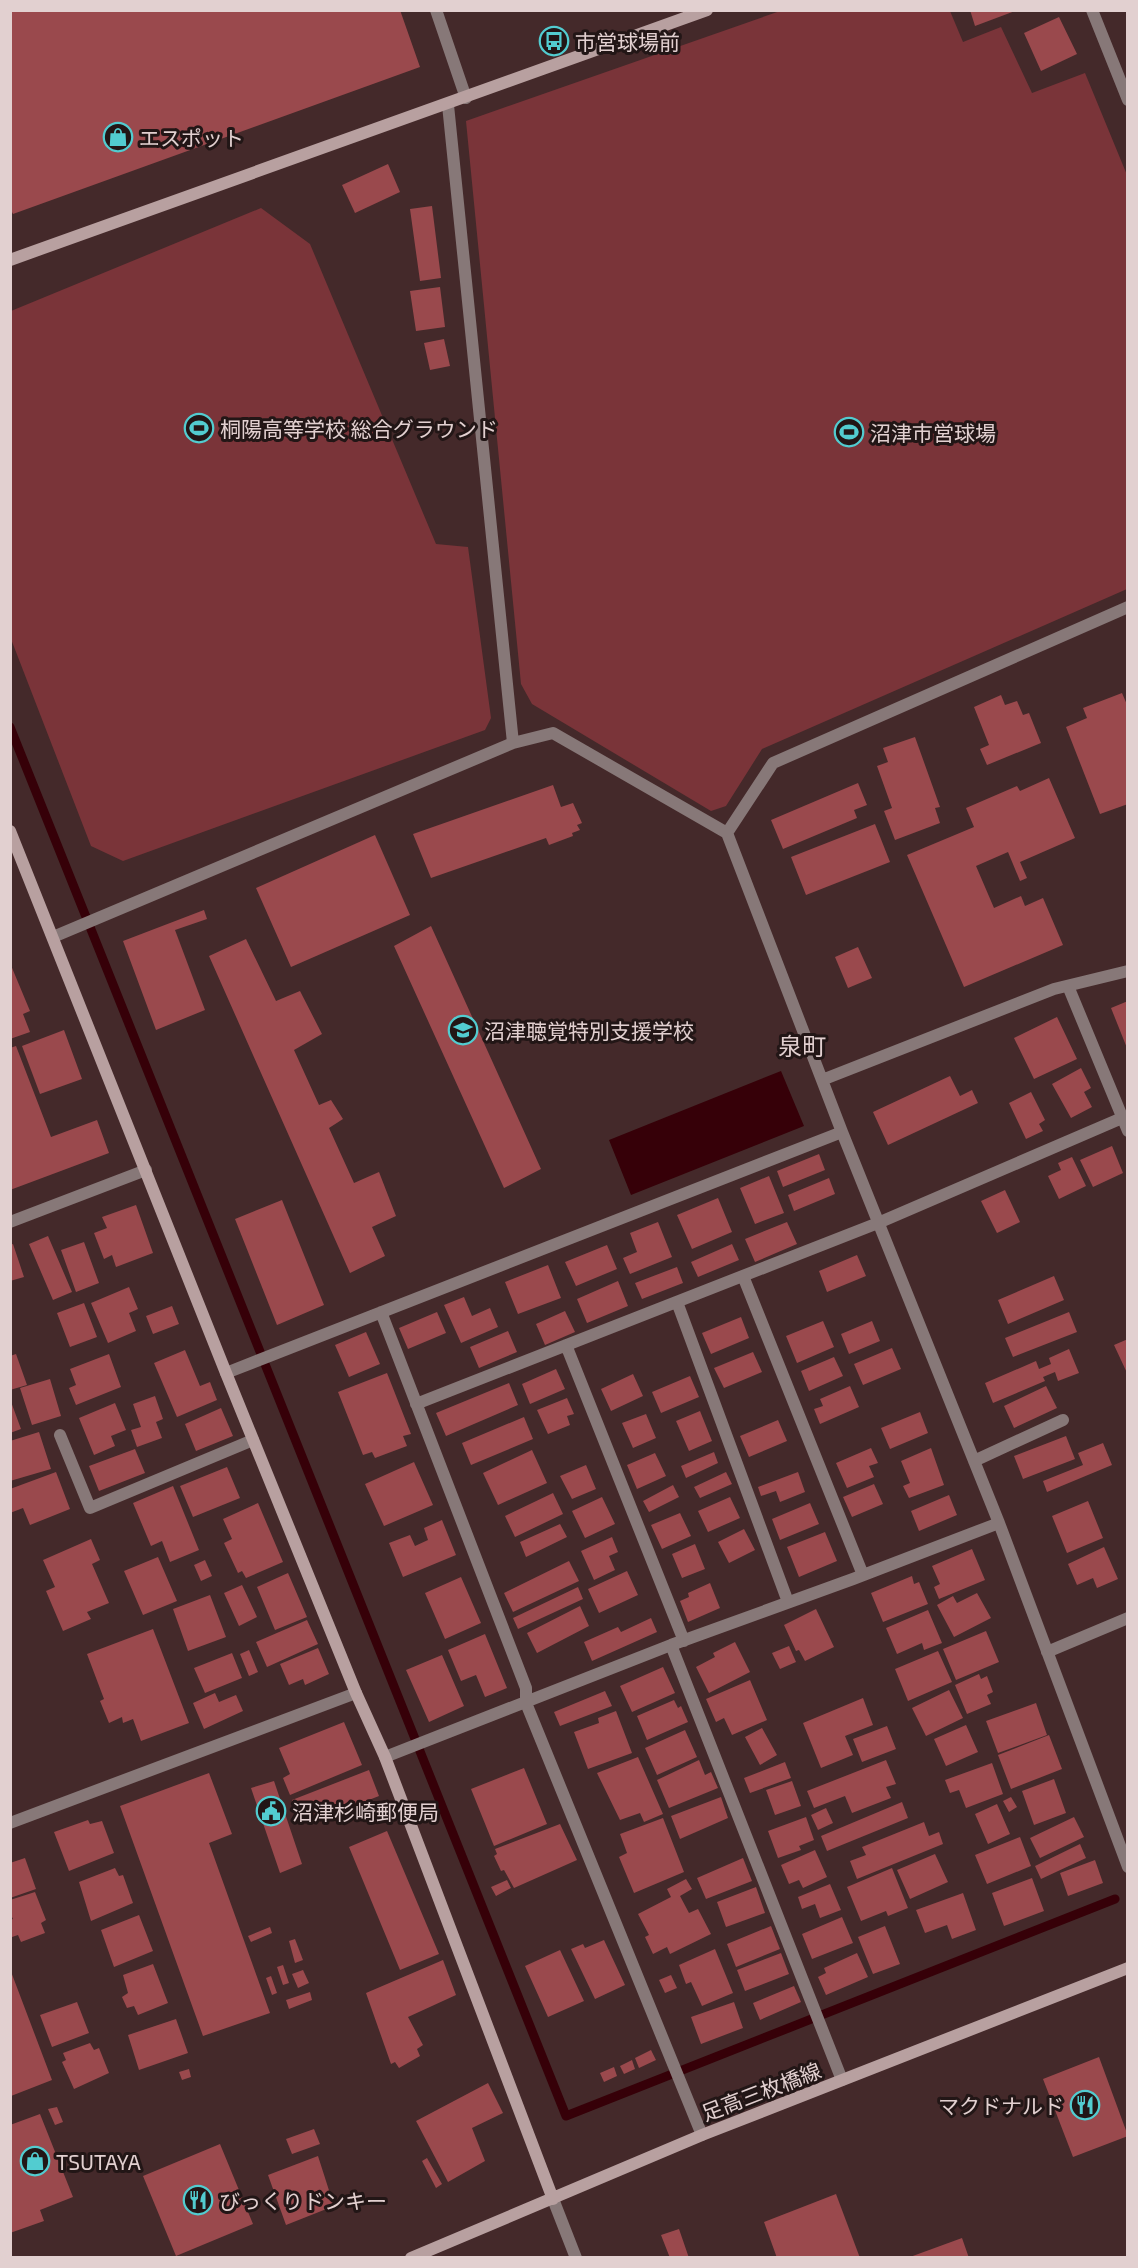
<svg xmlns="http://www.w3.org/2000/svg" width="1138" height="2268" font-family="'Exo 2','Noto Sans JP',sans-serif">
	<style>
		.green { fill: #7a3439 }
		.water { fill: #360008 }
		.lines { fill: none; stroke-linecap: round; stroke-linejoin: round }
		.stream { stroke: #360008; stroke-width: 9 }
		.building { fill: #9a494d }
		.street { stroke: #877878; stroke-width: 12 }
		.secondary { stroke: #b8a0a0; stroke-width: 12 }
		.labels { text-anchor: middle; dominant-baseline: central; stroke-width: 6; stroke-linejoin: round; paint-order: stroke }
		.poi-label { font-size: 21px; fill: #e2d0d0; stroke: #221616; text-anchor: start }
		.street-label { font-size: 21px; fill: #e2d0d0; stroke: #221616 }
		.quarter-label { font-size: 24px; fill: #e2d0d0; stroke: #221616 }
	</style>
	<rect width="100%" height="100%" fill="#44292a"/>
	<path class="green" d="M783 10 950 11 963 42 1001 27 1032 93 1085 73 1127 175V589L762 749 726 806 711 811 532 704 521 684 466 121Z
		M261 208 310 244 436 544 468 547 491 718 485 730 123 861 91 846 11 639V311Z"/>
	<path class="water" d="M781 1071 804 1126 631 1195 609 1140Z"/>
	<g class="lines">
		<path class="stream" d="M10 727 566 2116 1115 1899"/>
	</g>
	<path class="building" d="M10 10H400L420 67 13 214 10 208Z
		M970 10H1015V11L975 26Z
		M1059 17 1077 54 1041 71 1024 33Z
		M388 164 400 192 355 213 342 185Z
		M432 206 441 278 420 281 410 209Z
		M440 287 445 327 416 331 410 291Z
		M444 339 450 366 430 370 424 343Z
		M1122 693 1128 707V804L1100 814 1066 727 1087 718 1083 708Z
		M1001 695 1005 705 1017 701 1023 715 1029 713 1041 743 987 765 980 749 989 745 974 707Z
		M915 737 940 807 935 808 940 823 895 840 884 811 892 808 877 766 888 762 883 748Z
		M1049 778 1075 838 1020 862 1027 878 1020 881 1008 852 976 866 994 908 1021 896 1025 906 1043 898 1063 945 964 987 907 855 974 827 966 808 1017 786 1020 791Z
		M858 783 867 805 854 810 857 818 783 849 771 820Z
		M553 785 561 807 573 803 582 823 577 825 580 830 572 833 573 836 549 845 546 838 431 878 413 834Z
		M875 824 890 862 806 895 791 857Z
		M375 835 410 915 291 967 256 888Z
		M204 910 207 919 175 930 205 1010 156 1030 123 941Z
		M431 926 541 1169 504 1188 394 946Z
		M246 939 276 1001 300 991 322 1034 294 1050 319 1105 331 1100 343 1119 329 1128 354 1183 379 1172 396 1216 372 1227 385 1256 350 1273 209 956Z
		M858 947 872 978 848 988 835 957Z
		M10 963 30 1011 23 1014 30 1032 10 1039Z
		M1128 1001V1048H1127L1111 1008Z
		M1057 1017 1077 1059 1034 1079 1014 1038Z
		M64 1030 82 1079 40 1094 22 1046Z
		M16 1046 51 1137 97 1120 109 1153 10 1190V1048Z
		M1081 1068 1091 1088 1084 1092 1092 1107 1071 1118 1052 1084Z
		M950 1076 960 1096 972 1090 978 1103 888 1145 873 1112Z
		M1031 1092 1045 1120 1039 1124 1043 1131 1026 1139 1009 1103Z
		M1112 1146 1123 1173 1093 1187 1080 1160Z
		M819 1154 825 1170 783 1187 777 1171Z
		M1072 1157 1086 1186 1059 1199 1048 1176 1061 1170 1058 1163Z
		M769 1176 784 1213 755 1224 740 1188Z
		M829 1178 835 1194 794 1211 788 1195Z
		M1005 1190 1020 1222 997 1233 981 1201Z
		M718 1198 732 1232 692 1249 677 1215Z
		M282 1200 324 1305 277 1325 235 1219Z
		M136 1205 153 1253 116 1267 112 1255 104 1259 94 1233 107 1228 102 1217Z
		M658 1222 672 1257 630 1274 623 1258 637 1252 630 1233Z
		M787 1222 797 1244 755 1262 745 1239Z
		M48 1236 72 1292 53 1300 29 1244Z
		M84 1242 99 1283 76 1292 61 1250Z
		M13 1244 24 1277 10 1281V1245Z
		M732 1244 739 1260 698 1277 691 1262Z
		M607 1245 617 1269 576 1286 565 1262Z
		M857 1255 866 1276 827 1292 819 1271Z
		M548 1265 561 1298 518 1314 505 1282Z
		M677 1267 683 1283 642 1299 635 1283Z
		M1054 1276 1064 1300 1008 1324 998 1300Z
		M618 1281 628 1306 587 1323 577 1299Z
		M129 1287 138 1309 129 1313 136 1331 108 1343 91 1303Z
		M464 1297 472 1316 490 1308 498 1327 461 1343 444 1305Z
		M84 1303 97 1337 70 1347 57 1313Z
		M172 1306 179 1324 153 1334 146 1316Z
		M565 1311 575 1332 545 1345 536 1324Z
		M437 1312 446 1333 408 1349 399 1328Z
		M1069 1312 1077 1332 1013 1357 1005 1338Z
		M741 1317 749 1338 711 1354 702 1333Z
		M823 1321 834 1347 797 1363 786 1336Z
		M872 1321 880 1341 849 1354 841 1334Z
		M508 1331 517 1352 479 1368 470 1347Z
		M366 1332 380 1364 349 1377 335 1345Z
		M1128 1339V1375L1114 1345Z
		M892 1348 901 1369 863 1385 854 1364Z
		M1069 1349 1079 1373 1058 1381 1055 1372 1043 1377 1045 1381 993 1403 985 1383 1036 1361 1039 1369 1051 1364 1049 1358Z
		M185 1350 200 1386 210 1382 217 1400 177 1417 154 1363Z
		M753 1352 762 1372 724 1388 714 1368Z
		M16 1354 27 1385 10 1390V1356Z
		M109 1354 121 1387 76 1405 69 1388 76 1385 70 1369Z
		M834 1357 843 1376 809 1391 801 1371Z
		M556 1369 565 1389 530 1404 522 1384Z
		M387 1373 411 1434 403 1436 407 1446 375 1458 372 1452 363 1455 338 1392Z
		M633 1374 643 1396 611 1411 601 1389Z
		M690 1376 699 1397 661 1413 652 1392Z
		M50 1379 61 1416 32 1425 20 1388Z
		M509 1383 518 1405 446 1436 436 1413Z
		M850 1386 859 1407 820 1424 814 1409 823 1406 820 1399Z
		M1046 1386 1057 1408 1014 1428 1004 1406Z
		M155 1396 163 1419 156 1422 162 1438 137 1447 131 1430 141 1427 133 1404Z
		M567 1398 574 1414 567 1416 570 1425 548 1434 537 1410Z
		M10 1399 21 1429 10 1433Z
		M115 1403 126 1430 111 1436 115 1446 94 1455 79 1418Z
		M221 1408 233 1436 196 1451 185 1424Z
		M700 1411 712 1441 689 1451 676 1421Z
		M920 1412 928 1433 890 1449 881 1428Z
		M646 1414 656 1438 633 1448 622 1423Z
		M524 1417 533 1439 471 1465 462 1443Z
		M778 1420 787 1441 749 1457 740 1436Z
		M39 1432 51 1469 10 1481V1441Z
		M1066 1436 1075 1459 1023 1479 1014 1456Z
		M1103 1443 1112 1465 1047 1492 1043 1481 1083 1465 1078 1453Z
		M871 1448 878 1463 869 1466 874 1477 847 1488 836 1463Z
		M931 1448 944 1485 909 1498 903 1486 910 1483 901 1461Z
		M135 1449 145 1473 99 1491 89 1466Z
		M532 1450 547 1483 498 1505 483 1473Z
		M714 1452 718 1463 686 1478 681 1466Z
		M655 1453 666 1476 637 1489 627 1465Z
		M414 1462 433 1505 384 1526 365 1484Z
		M586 1465 596 1489 572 1499 560 1476Z
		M227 1467 240 1498 193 1517 180 1486Z
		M56 1472 70 1509 30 1525 23 1508 10 1513V1489Z
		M726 1472 732 1484 700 1498 694 1487Z
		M798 1472 805 1492 780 1502 776 1491 761 1496 758 1487Z
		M874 1484 883 1504 852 1517 843 1497Z
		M673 1485 679 1497 649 1512 643 1501Z
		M173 1486 199 1550 170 1562 162 1541 151 1546 133 1503Z
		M553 1493 563 1514 515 1537 505 1516Z
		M949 1495 957 1515 919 1531 911 1511Z
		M602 1497 615 1524 585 1538 572 1511Z
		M730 1497 740 1518 708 1532 698 1511Z
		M1088 1501 1103 1538 1067 1553 1052 1516Z
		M258 1503 283 1562 246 1578 242 1571 238 1573 224 1543 232 1539 223 1519Z
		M810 1503 819 1524 780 1540 772 1519Z
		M680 1513 691 1536 662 1549 651 1525Z
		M442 1520 456 1555 403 1577 389 1543 410 1535 415 1546 428 1540 424 1528Z
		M560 1524 567 1537 526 1557 520 1542Z
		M744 1529 755 1550 729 1563 718 1542Z
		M825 1532 837 1561 799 1577 787 1547Z
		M612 1537 618 1552 609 1556 615 1570 594 1580 581 1551Z
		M91 1539 100 1560 92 1564 109 1603 87 1612 91 1619 63 1631 46 1591 55 1587 43 1560Z
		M695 1544 705 1569 682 1578 672 1554Z
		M1104 1547 1118 1579 1097 1588 1093 1578 1077 1585 1068 1564Z
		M972 1549 985 1580 939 1599 934 1587 940 1584 932 1566Z
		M158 1557 177 1601 143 1615 124 1571Z
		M205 1560 212 1576 201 1581 194 1565Z
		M569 1561 579 1581 513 1612 504 1593Z
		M627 1571 638 1595 599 1613 588 1589Z
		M288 1573 307 1617 275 1630 257 1587Z
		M912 1576 914 1584 919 1582 928 1604 883 1622 871 1593Z
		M461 1577 481 1623 445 1639 425 1593Z
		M710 1583 720 1608 688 1622 680 1601 689 1597 688 1593Z
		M242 1585 257 1617 239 1626 224 1593Z
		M578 1587 583 1599 518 1629 513 1618Z
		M977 1593 991 1618 954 1637 937 1605 953 1596 957 1603Z
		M210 1595 226 1637 188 1651 173 1609Z
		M580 1606 589 1626 537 1653 527 1633Z
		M816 1609 834 1647 805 1661 799 1650 796 1651 784 1625Z
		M928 1610 942 1643 924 1650 922 1643 897 1654 886 1628Z
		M651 1618 657 1632 592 1661 584 1642 618 1627 621 1632Z
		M307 1620 318 1644 267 1667 256 1642Z
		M153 1629 189 1723 141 1741 133 1719 123 1723 122 1717 109 1723 100 1701 104 1699 87 1654Z
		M986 1631 999 1662 956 1680 943 1649Z
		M485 1634 507 1688 485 1697 476 1675 461 1681 448 1650Z
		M735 1642 750 1672 709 1693 696 1667 715 1657 713 1653Z
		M789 1646 796 1662 780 1669 772 1653Z
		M318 1648 329 1674 305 1685 303 1679 289 1685 280 1664Z
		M249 1650 258 1672 249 1676 240 1654Z
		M938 1651 952 1682 908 1701 895 1669Z
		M232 1653 242 1678 205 1693 194 1668Z
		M442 1655 464 1706 429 1722 406 1670Z
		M663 1667 675 1693 632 1712 620 1686Z
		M979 1674 981 1679 987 1676 993 1692 987 1695 991 1704 967 1714 955 1685Z
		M750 1680 767 1720 732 1735 724 1718 716 1722 706 1699Z
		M949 1690 963 1718 926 1736 912 1708Z
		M605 1691 612 1706 560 1726 554 1712Z
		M215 1693 219 1702 236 1695 243 1711 204 1729 193 1703Z
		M863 1698 873 1725 845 1736 853 1755 821 1768 803 1723Z
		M674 1700 678 1708 681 1706 688 1722 647 1740 637 1716Z
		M1036 1703 1047 1735 998 1753 986 1721Z
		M616 1711 632 1753 588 1769 574 1732 599 1723 598 1718Z
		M344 1722 362 1765 290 1795 283 1778 290 1774 279 1748Z
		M966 1725 978 1752 946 1766 934 1739Z
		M887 1726 896 1749 862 1762 853 1739Z
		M762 1728 777 1755 760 1765 745 1737Z
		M685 1730 697 1757 657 1775 645 1748Z
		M1049 1735 1062 1769 1011 1789 998 1755Z
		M638 1757 663 1814 644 1822 640 1813 620 1820 597 1773Z
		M699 1760 705 1775 711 1772 718 1788 669 1808 657 1780Z
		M886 1760 896 1784 886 1787 891 1798 852 1813 845 1796 814 1808 807 1791Z
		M785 1762 791 1778 750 1793 744 1778Z
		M992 1763 1003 1794 966 1808 959 1790 950 1793 945 1780Z
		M524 1768 547 1824 494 1846 471 1789Z
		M369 1770 379 1796 308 1824 307 1820 300 1823 292 1800Z
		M209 1773 232 1834 209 1843 270 2013 203 2036 120 1806Z
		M1054 1779 1066 1813 1034 1825 1022 1791Z
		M274 1781 302 1864 280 1873 251 1788Z
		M792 1781 801 1806 775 1815 766 1790Z
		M721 1797 728 1818 680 1839 671 1816Z
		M1011 1797 1017 1807 1009 1812 1003 1801Z
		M902 1802 908 1818 827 1851 821 1836Z
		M997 1804 1010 1834 988 1844 975 1814Z
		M826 1808 833 1823 818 1830 811 1815Z
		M806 1817 814 1840 799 1846 801 1850 778 1858 768 1831Z
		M1074 1817 1084 1837 1040 1858 1030 1838Z
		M663 1818 684 1872 634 1893 619 1857 627 1853 620 1834Z
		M88 1820 90 1824 102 1821 114 1853 69 1871 54 1832Z
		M924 1822 929 1836 939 1832 943 1844 857 1879 850 1861 866 1855 862 1847Z
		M560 1824 577 1860 514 1888 504 1870 501 1871 494 1856 497 1854 495 1849Z
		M387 1831 439 1954 400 1970 349 1847Z
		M1020 1837 1031 1866 987 1884 975 1855Z
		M1080 1844 1086 1858 1041 1879 1035 1866Z
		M815 1850 827 1877 803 1888 799 1880 789 1884 781 1865Z
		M935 1854 948 1882 910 1899 897 1870Z
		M25 1858 36 1889 10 1898V1863Z
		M743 1858 752 1881 706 1899 697 1878Z
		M1095 1860 1103 1883 1068 1896 1060 1873Z
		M115 1868 119 1876 123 1875 133 1903 91 1921 79 1882Z
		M892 1868 908 1908 888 1916 886 1911 861 1921 847 1887Z
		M1032 1878 1044 1911 1004 1926 992 1893Z
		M686 1879 692 1889 680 1896 689 1913 698 1909 711 1934 670 1954 667 1947 653 1954 645 1937 649 1935 638 1914 671 1897 667 1889Z
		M507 1880 511 1888 496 1896 491 1887Z
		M830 1884 841 1910 820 1918 815 1904 802 1909 798 1897Z
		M756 1887 765 1913 726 1927 717 1902Z
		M35 1892 46 1920 41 1923 45 1933 21 1942 18 1935 12 1937 10 1932V1920L13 1919 10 1913V1900Z
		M963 1893 976 1930 952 1939 947 1925 925 1933 916 1910Z
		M139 1915 153 1951 114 1967 101 1930Z
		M842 1917 853 1943 812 1959 802 1934Z
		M771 1926 780 1949 736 1967 727 1944Z
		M885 1926 900 1964 873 1974 858 1937Z
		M270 1927 272 1933 251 1942 248 1936Z
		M295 1939 303 1960 295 1963 289 1941Z
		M604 1940 625 1985 595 1999 571 1949 583 1944 585 1948Z
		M715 1949 733 1993 702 2006 691 1982 686 1984 679 1965Z
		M560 1950 584 2001 548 2017 525 1966Z
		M781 1953 789 1974 745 1991 737 1970Z
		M857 1953 868 1977 826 1995 818 1977 826 1973 824 1968Z
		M443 1960 456 1995 408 2017 423 2045 417 2049 420 2056 399 2068 395 2062 391 2064 366 1993Z
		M153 1964 168 2003 138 2015 134 2006 127 2008 122 1997 128 1993 123 1975Z
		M283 1965 289 1983 283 1985 277 1967Z
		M10 1969 52 2080 11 2096 10 2094Z
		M303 1970 309 1983 298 1988 292 1974Z
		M671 1975 677 1988 665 1993 659 1980Z
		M271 1976 277 1993 272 1995 266 1978Z
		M794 1986 801 2002 760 2020 753 2003Z
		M310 1992 312 2000 289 2009 286 2000Z
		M77 2002 89 2033 52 2047 40 2015Z
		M734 2002 743 2028 701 2044 691 2017Z
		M176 2019 188 2053 139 2070 128 2035Z
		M90 2043 94 2050 99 2048 109 2073 74 2089 62 2062 66 2060 63 2053Z
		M651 2050 656 2060 639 2068 635 2058Z
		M1099 2057 1128 2136 1073 2157 1043 2079Z
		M632 2060 635 2069 624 2074 620 2066Z
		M614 2067 617 2076 604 2082 600 2073Z
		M189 2069 191 2077 182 2080 179 2072Z
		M488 2083 503 2113 472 2128 485 2161 448 2182 416 2121Z
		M57 2107 63 2122 55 2125 48 2109Z
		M40 2114 73 2197 40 2210 44 2221 10 2233V2125Z
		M314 2129 320 2144 292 2154 286 2139Z
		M220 2144 253 2224 176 2256 143 2176Z
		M318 2156 334 2206 286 2225 268 2175Z
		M427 2158 442 2184 436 2188 422 2161Z
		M836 2194 860 2258H777L764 2222Z
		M679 2229 689 2258H670L661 2235Z
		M962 2238 969 2258H910V2257Z"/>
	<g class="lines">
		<path class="street" d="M436 10 466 98
			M1092 10 1128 100
			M448 105 513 743
			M727 833 773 763 1128 607
			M53 937 513 743 553 733 727 833 842 1132 999 1523 1128 1867
			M1068 986 1128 1131
			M822 1080 1054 989 1128 971
			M10 1222 146 1170
			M743 1276 863 1575
			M677 1302 788 1602
			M381 1312 526 1688V1703L702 2135
			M566 1345 684 1641
			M226 1373 842 1132
			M416 1404 878 1223 1122 1118
			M60 1435 90 1508 253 1440
			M974 1461 1063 1420
			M671 1645 842 2080
			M1047 1652 1128 1618
			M385 1757 671 1645 853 1579 999 1523
			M10 1823 356 1693
			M553 2199 576 2258"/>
		<path class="secondary" d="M10 260 707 10
			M10 831 226 1373 356 1693 385 1757 553 2199
			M411 2258 702 2135 1128 1968"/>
	</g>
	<defs>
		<g id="bus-ring" transform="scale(1.5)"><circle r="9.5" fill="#221616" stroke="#52ccd0" stroke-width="1.5"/><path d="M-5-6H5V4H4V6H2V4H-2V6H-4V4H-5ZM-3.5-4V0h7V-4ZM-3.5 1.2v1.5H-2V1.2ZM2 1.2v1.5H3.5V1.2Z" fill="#52ccd0"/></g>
		<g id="shop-ring" transform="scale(1.5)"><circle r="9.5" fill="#221616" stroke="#52ccd0" stroke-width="1.5"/><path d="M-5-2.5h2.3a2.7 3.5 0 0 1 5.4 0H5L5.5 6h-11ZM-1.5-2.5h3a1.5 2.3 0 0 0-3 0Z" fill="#52ccd0"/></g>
		<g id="stadium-ring" transform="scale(1.5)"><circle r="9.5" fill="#221616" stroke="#52ccd0" stroke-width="1.5"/><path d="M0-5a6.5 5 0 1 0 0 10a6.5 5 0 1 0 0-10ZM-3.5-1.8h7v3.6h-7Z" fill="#52ccd0"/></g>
		<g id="school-ring" transform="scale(1.5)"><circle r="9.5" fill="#221616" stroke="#52ccd0" stroke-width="1.5"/><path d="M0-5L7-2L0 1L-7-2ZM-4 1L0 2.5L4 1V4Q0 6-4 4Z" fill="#52ccd0"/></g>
		<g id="civic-ring" transform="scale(1.5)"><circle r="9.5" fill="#221616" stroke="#52ccd0" stroke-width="1.5"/><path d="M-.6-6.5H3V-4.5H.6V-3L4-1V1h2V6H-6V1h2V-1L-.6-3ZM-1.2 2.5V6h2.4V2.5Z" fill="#52ccd0"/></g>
		<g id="restaurant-ring" transform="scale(1.5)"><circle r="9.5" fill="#221616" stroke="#52ccd0" stroke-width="1.5"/><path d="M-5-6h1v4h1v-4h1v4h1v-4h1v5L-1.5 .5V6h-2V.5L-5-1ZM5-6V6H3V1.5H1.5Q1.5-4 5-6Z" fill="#52ccd0"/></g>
	</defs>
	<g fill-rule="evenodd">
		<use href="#bus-ring" x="554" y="41"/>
		<use href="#shop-ring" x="118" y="137"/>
		<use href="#stadium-ring" x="199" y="428"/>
		<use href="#stadium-ring" x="849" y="432"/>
		<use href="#school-ring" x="463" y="1030"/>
		<use href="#civic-ring" x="271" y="1811"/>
		<use href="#restaurant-ring" x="1085" y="2105"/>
		<use href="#shop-ring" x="35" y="2161"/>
		<use href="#restaurant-ring" x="198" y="2200"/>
	</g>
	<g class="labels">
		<g class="poi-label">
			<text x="575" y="41">市営球場前</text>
			<text x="139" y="137">エスポット</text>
			<text x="220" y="428">桐陽高等学校 総合グラウンド</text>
			<text x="870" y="432">沼津市営球場</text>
			<text x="484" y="1030">沼津聴覚特別支援学校</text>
			<text x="292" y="1811">沼津杉崎郵便局</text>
			<text x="1064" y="2105" text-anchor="end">マクドナルド</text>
			<text x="56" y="2161">TSUTAYA</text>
			<text x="219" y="2200">びっくりドンキー</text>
		</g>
		<g class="street-label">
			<text transform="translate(761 2091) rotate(-21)">足高三枚橋線</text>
		</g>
		<g class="quarter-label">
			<text x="802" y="1045">泉町</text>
		</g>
	</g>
	<rect width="1138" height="2268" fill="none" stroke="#e2d0d0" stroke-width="24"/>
</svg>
